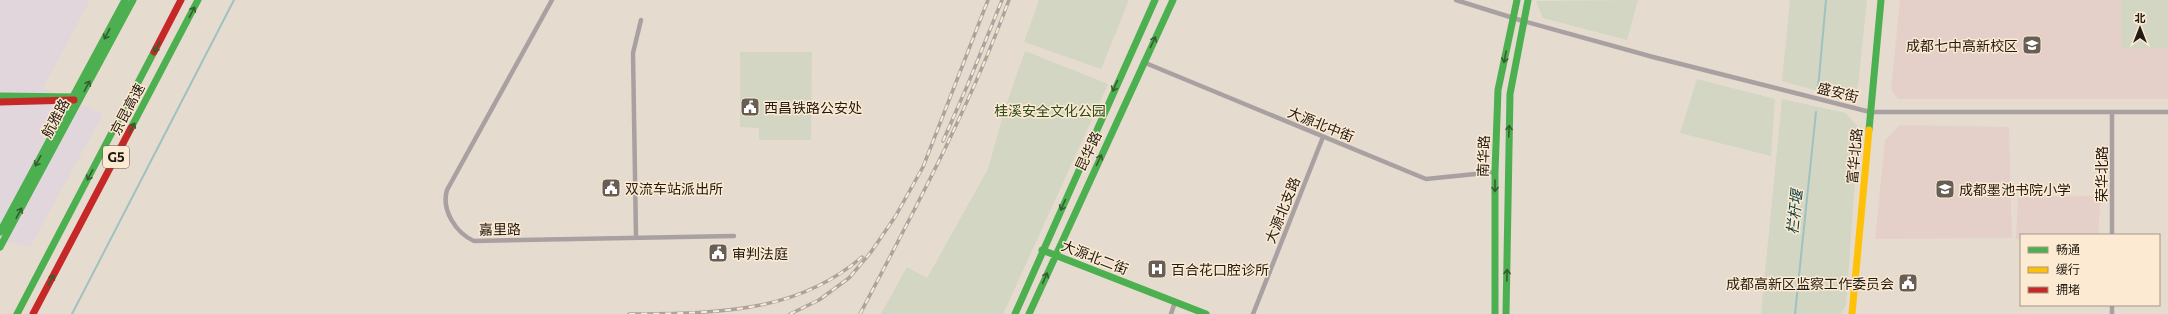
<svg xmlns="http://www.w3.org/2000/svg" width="2168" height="314" font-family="Commissioner,'Noto Sans SC',sans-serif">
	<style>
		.commercial { fill: #e0d6dc }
		.education { fill: #e4d0c8 }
		.green { fill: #d2d6c3 }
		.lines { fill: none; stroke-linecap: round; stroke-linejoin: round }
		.stream { stroke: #9fc2c1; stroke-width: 2 }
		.street { stroke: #a9a0a1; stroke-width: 4.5 }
		.fast { stroke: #4caf50; stroke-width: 7 }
		.slow { stroke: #ffc107; stroke-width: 7 }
		.jam { stroke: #c62828; stroke-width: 7 }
		.rail-casing { stroke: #aba49e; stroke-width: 3.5 }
		.rail { stroke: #fdead2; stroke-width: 2; stroke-dasharray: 6; stroke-linecap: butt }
		.oneway { stroke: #355e2e }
		.labels { text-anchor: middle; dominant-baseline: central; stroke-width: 3; stroke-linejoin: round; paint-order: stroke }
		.shield { fill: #fdead2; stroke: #64594c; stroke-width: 1 }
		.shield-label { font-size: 13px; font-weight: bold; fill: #221b13 }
		.poi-label { font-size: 14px; fill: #221b13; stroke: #fdead2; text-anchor: start }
		.street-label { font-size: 14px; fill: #221b13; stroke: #fdead2 }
		.park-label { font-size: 14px; fill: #2a4b18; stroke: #fdead2 }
		.water-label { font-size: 15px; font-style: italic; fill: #093f41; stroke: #fdead2 }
	</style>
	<rect width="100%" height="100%" fill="#e6dbcf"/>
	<path class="commercial" d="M0 0H90L43 88 103 114 30 247 0 240Z"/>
	<path class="education" d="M1900 0H2168V99H1898L1891 90Z
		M1900 125 2009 127 2012 238 1875 239 1885 140Z
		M2101 196 2098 235H2021V239H2016L2018 197Z"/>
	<path class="green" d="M1039 0H1129L1101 69 1024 42Z
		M1638 0 1627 40 1543 18 1536 1Z
		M1790 0H1867L1858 85 1854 97 1833 95 1782 81Z
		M2121 0H2168V48L2122 49Z
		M1025 51 1108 84 1003 314H881L907 267 927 278 988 169 1005 108Z
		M740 52H812L811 140H759V128L740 127Z
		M1697 79 1775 99 1771 156 1680 133Z
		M1782 99 1846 113 1857 126 1858 140 1846 306 1840 314H1761Z"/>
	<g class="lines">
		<path class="stream" d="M1818 89 1826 0
			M72 314 234 0
			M1795 314 1816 112"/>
		<path class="street" d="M552 0 447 190C441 210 456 233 474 241L734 236
			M1456 0 1523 21 1653 57 1870 112H2168
			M1143 62 1426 179 1495 172
			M2112 235V113
			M636 237 633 53 641 20
			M1171 314 1175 302
			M1253 314 1323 137
			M2112 314V305"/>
		<path class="fast" d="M0 96 76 97
			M131 128 198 0
			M1869 130 1881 0
			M0 232 125 0
			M0 247 133 0
			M1042 250 1206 314
			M17 314 154 52
			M1015 314 1155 0
			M1029 314 1173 0
			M1495 314V172L1498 90 1517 0
			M1506 314 1510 94 1528 0"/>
		<path class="slow" d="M1852 314 1869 130"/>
		<path class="jam" d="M154 52 181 0
			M0 102 74 100
			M33 314 131 128"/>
		<g class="rail-casing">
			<path id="rail" d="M943 141 968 84 1002 0
				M629 314C715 313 796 314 862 257
				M790 314 819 300 849 278 871 252 895 217 923 167 988 0
				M860 314C914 211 969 109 1009 0"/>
		</g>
		<use href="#rail" class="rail"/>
	</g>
	<defs><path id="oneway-shaft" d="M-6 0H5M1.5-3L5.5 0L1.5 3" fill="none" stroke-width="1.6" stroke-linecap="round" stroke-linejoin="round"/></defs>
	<g class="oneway">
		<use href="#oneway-shaft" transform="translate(192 12) rotate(-63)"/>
		<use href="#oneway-shaft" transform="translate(107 34) rotate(118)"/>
		<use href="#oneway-shaft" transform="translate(1153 42) rotate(-65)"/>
		<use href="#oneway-shaft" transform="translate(157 47) rotate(118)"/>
		<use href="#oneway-shaft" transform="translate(1505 57) rotate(101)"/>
		<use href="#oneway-shaft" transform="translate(87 86) rotate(-62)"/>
		<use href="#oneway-shaft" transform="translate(1115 86) rotate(114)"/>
		<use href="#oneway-shaft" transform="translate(132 128) rotate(-62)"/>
		<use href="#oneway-shaft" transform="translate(1509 131) rotate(-88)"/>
		<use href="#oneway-shaft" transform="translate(1099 160) rotate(-65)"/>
		<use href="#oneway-shaft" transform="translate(38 161) rotate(118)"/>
		<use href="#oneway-shaft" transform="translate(90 175) rotate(118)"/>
		<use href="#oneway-shaft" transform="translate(1495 186) rotate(90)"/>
		<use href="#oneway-shaft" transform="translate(1063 205) rotate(114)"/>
		<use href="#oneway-shaft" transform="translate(19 213) rotate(-62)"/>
		<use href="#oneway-shaft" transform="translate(1507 275) rotate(-89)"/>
		<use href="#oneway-shaft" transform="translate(1045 278) rotate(-66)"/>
		<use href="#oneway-shaft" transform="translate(51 280) rotate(-62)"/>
	</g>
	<defs>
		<g id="school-square" transform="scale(1)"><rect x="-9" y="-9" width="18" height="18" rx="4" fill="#675e55" stroke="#fdead2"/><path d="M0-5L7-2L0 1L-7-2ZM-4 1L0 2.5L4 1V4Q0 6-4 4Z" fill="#fff"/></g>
		<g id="civic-square" transform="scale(1)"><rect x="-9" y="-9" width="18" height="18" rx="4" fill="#675e55" stroke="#fdead2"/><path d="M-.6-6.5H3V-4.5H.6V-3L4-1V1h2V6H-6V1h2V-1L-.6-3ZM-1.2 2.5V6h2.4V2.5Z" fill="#fff"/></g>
		<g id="hospital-square" transform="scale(1)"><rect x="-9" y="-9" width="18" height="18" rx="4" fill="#675e55" stroke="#fdead2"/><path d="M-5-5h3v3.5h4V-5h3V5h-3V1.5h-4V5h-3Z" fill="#fff"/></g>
	</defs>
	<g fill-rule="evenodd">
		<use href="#school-square" x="2032" y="45"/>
		<use href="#civic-square" x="750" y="107"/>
		<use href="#civic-square" x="611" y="188"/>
		<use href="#school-square" x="1945" y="189"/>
		<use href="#civic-square" x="718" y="253"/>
		<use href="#hospital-square" x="1157" y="269"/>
		<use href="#civic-square" x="1908" y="283"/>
	</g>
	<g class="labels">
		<rect class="shield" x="103" y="146" width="26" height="22" rx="3"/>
		<g class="shield-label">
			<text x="116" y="157">G5</text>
		</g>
		<g class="poi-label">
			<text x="2018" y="45" text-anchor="end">成都七中高新校区</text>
			<text x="764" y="107">西昌铁路公安处</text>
			<text x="625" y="188">双流车站派出所</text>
			<text x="1959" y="189">成都墨池书院小学</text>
			<text x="732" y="253">审判法庭</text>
			<text x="1171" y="269">百合花口腔诊所</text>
			<text x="1894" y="283" text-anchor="end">成都高新区监察工作委员会</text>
		</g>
		<g class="street-label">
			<text transform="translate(1838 92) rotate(14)">盛安街</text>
			<text transform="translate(127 109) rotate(-62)">京昆高速</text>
			<text transform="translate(55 118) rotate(-62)">航雅路</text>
			<text transform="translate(1321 124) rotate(22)">大源北中街</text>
			<text transform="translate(1088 151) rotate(-65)">昆华路</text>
			<text transform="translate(1483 156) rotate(-88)">南华路</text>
			<text transform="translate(1854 156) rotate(-85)">富华北路</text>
			<text transform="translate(2101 174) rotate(-90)">荣华北路</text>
			<text transform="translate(1282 210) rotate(-68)">大源北支路</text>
			<text transform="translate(500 229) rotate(-1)">嘉里路</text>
			<text transform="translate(1095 257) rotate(21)">大源北二街</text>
		</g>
		<g class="park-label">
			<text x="1050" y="110">桂溪安全文化公园</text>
		</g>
		<g class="water-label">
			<text transform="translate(1794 212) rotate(-84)">栏杆堰</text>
		</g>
	</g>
	<rect x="2020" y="234" width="140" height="72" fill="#fdead2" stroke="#a59786"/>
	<rect x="2028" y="247" width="20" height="6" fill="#4caf50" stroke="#a59786"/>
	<text x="2056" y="254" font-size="12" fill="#221b13">畅通</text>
	<rect x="2028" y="267" width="20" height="6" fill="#ffc107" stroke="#a59786"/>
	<text x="2056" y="274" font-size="12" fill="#221b13">缓行</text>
	<rect x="2028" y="287" width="20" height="6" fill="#c62828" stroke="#a59786"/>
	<text x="2056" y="294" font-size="12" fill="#221b13">拥堵</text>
	<g transform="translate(2140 28)" stroke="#fdead2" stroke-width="3" paint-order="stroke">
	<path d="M0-3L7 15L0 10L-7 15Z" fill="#221b13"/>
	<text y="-6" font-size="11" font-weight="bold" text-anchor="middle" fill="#221b13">北</text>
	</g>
</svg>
